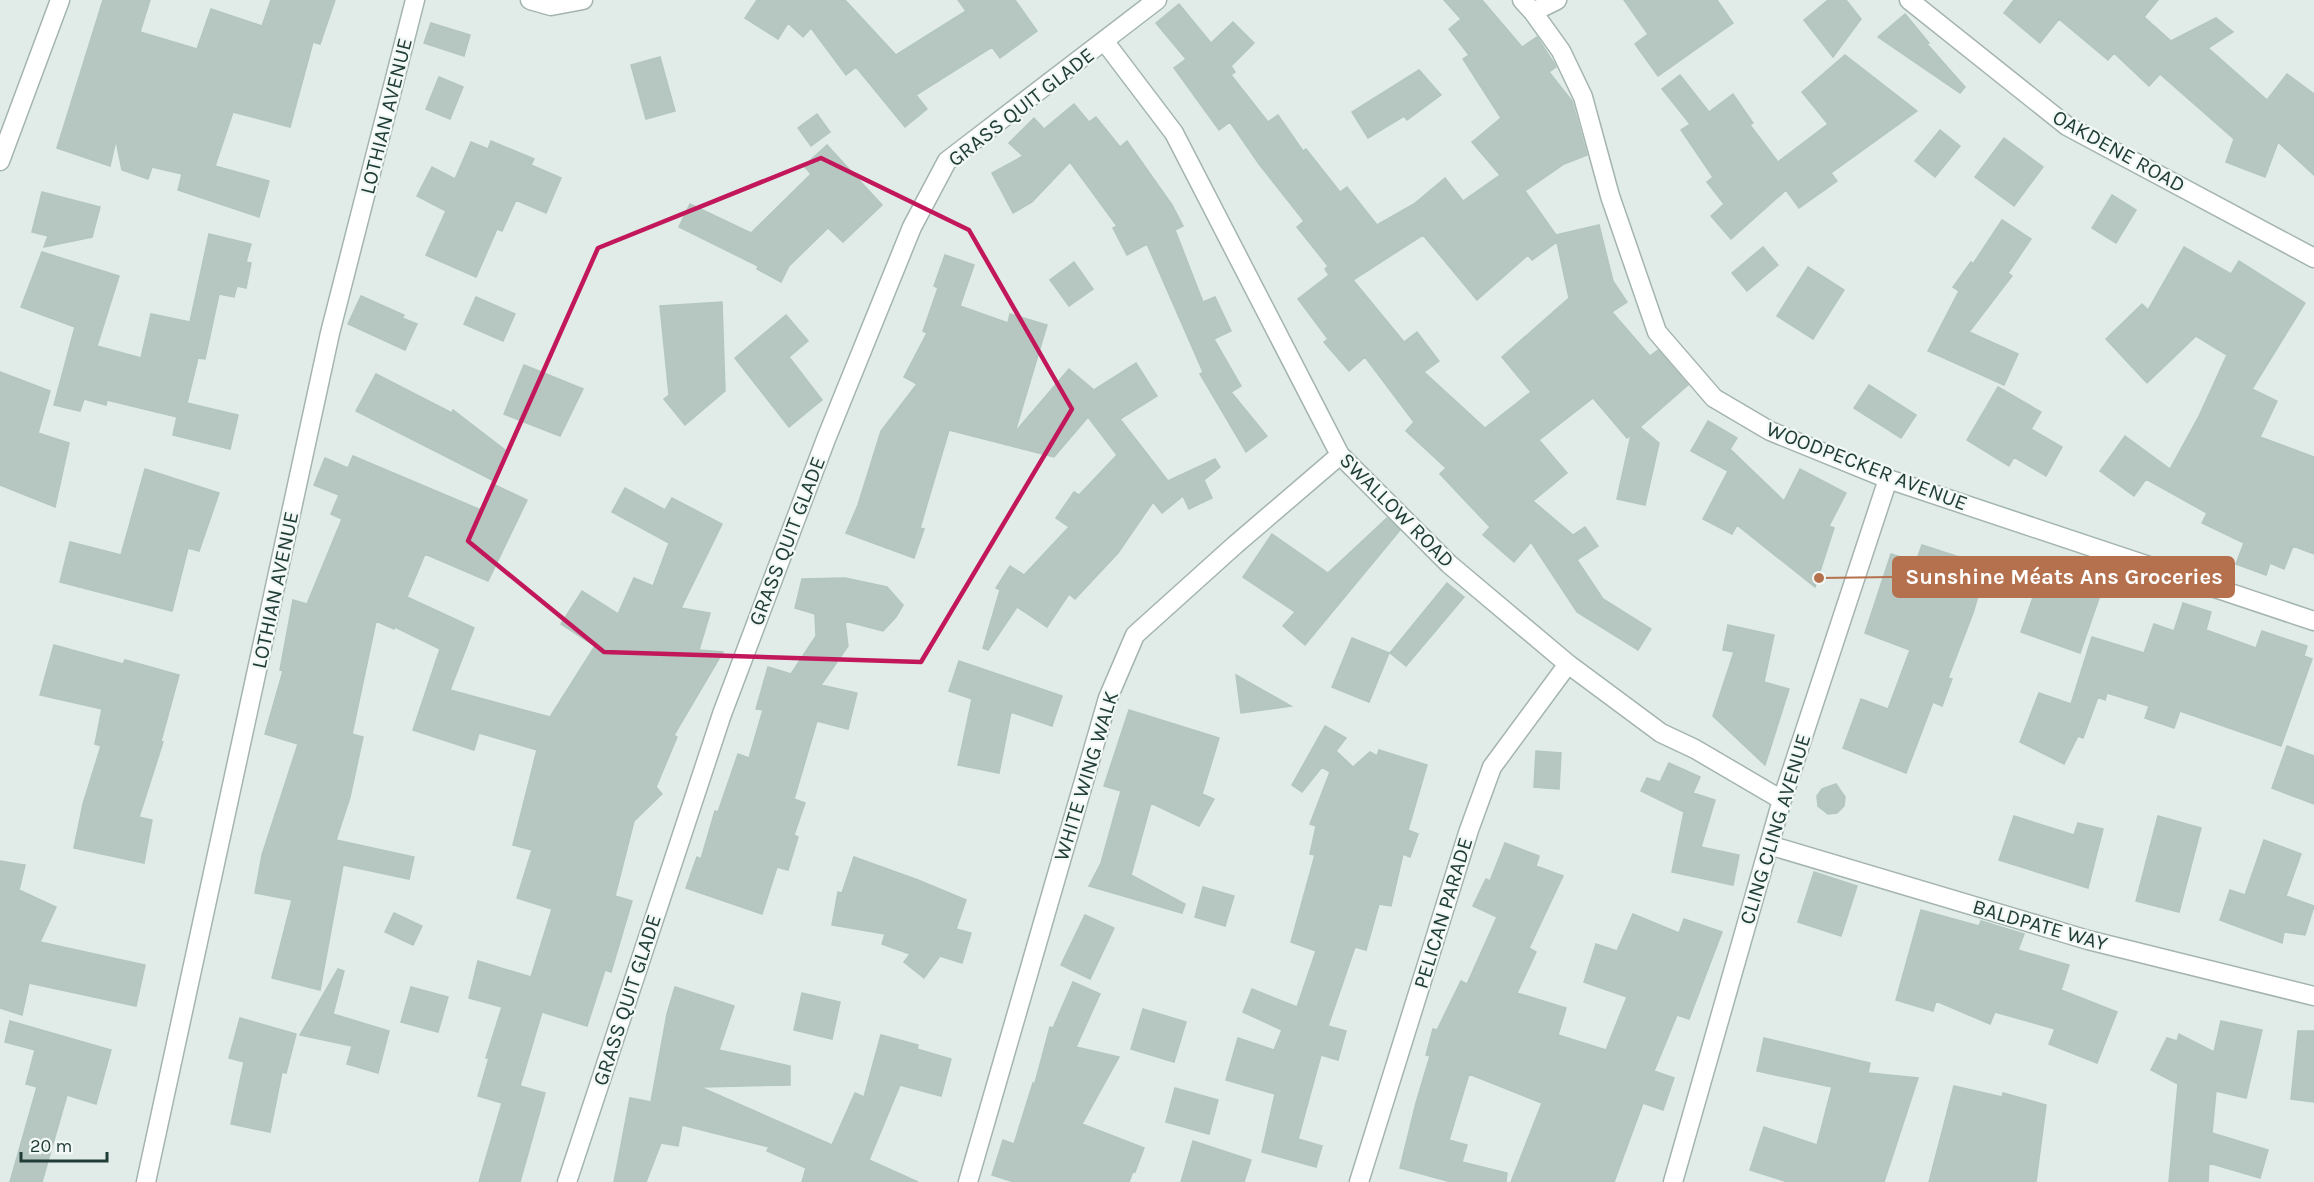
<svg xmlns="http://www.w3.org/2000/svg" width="2314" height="1182" font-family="Karla,sans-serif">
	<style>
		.building { fill: #b6c7c1; stroke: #b3c6bf; stroke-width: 1.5; fill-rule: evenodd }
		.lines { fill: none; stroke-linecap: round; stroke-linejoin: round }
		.minor-casing { stroke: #a4b4af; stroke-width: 21 }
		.minor { stroke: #fff; stroke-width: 18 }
		.marked { fill: none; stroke: #c2185b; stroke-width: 4.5; stroke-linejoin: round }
		.labels { text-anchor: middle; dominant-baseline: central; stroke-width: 4.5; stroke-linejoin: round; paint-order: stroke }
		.street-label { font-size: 21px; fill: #213d37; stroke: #f2f8f5 }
		.leader { fill: none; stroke: #b5714d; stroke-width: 2 }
		.callout-dot { fill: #b5714d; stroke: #f2f8f5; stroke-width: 2 }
		.callout { fill: #b5714d; stroke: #b5714d; stroke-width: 2 }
		.callout-label { font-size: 22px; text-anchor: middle; font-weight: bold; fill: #fff }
	</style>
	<rect width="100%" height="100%" fill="#e1ece8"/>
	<path class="building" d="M103 0H150L140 32 197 49 211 9 262 26 271 0H335L320 44 313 42 290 127 233 112 215 166 269 181 259 217 178 190 182 174 152 167 148 179 122 170 116 140 110 166 57 148Z
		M757 0H845L896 55 966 11 958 0H1015L1037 31 1000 58 992 47 916 95 927 109 905 127 856 67 846 75 811 28 803 37 788 23 778 39 745 18Z
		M1444 0H1482L1522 47 1537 37 1554 63 1556 67 1549 72 1572 101 1587 155 1564 164 1525 191 1556 235 1599 225 1613 281 1627 302 1612 312 1650 356 1658 350 1688 385 1640 427 1659 443 1645 505 1617 499 1631 435 1627 438 1593 398 1539 440 1567 473 1533 501 1573 535 1585 527 1598 546 1577 560 1603 599 1651 629 1638 650 1577 612 1531 542 1514 562 1483 535 1490 527 1440 474 1446 468 1406 431 1414 422 1365 357 1349 371 1324 342 1328 339 1298 299 1329 275 1325 269 1328 266 1297 227 1304 221 1259 164 1230 122 1219 130 1174 68 1186 59 1156 23 1179 4 1211 43 1233 22 1254 43 1231 66 1235 72 1231 75 1268 122 1278 115 1303 151 1306 149 1340 192 1347 187 1377 225 1414 204 1445 178 1463 201 1500 175 1472 142 1501 118 1463 59 1469 55 1449 29 1461 19ZM1423 235 1477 300 1528 255 1532 260 1557 242 1569 298 1502 357 1531 392 1485 428 1424 372 1439 361 1417 332 1404 342 1353 280Z
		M1624 0H1717L1733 23 1658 76 1635 44 1648 34Z
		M1828 0H1846L1861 19 1833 57 1804 20Z
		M2014 0H2158L2144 17 2171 41 2216 18 2233 32 2208 48 2267 100 2287 74 2314 94V175L2278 142 2265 177 2226 162 2234 139 2160 74 2149 86 2114 53 2108 60 2059 19 2040 43 2004 13Z
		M1905 14 1929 43 1927 44 1965 87 1960 93 1878 37Z
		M431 23 470 35 464 56 424 43Z
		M1845 55 1917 111 1831 173 1837 181 1799 208 1786 190 1731 239 1711 216 1724 204 1707 182 1713 177 1681 130 1690 124 1662 89 1680 75 1709 112 1733 94 1753 123 1750 125 1778 162 1828 124 1802 92Z
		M660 57 675 111 646 119 631 65Z
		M1419 70 1441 95 1407 120 1404 116 1368 138 1352 112Z
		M439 77 463 87 450 119 426 109Z
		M1074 104 1089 122 1096 117 1120 147 1127 141 1172 205 1183 226 1175 230 1203 302 1215 297 1231 331 1214 339 1241 386 1231 392 1267 436 1246 452 1200 374 1203 372 1147 244 1127 255 1113 228 1117 226 1070 162 1032 202 1013 213 992 173 1023 156 1009 143 1034 118 1044 129Z
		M817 114 830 132 811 146 798 128Z
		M1940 130 1960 146 1935 177 1915 161Z
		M2004 138 2043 167 2014 206 1975 177Z
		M491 141 534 159 531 165 561 178 546 213 516 200 502 231 497 229 476 277 426 255 446 211 417 196 432 167 455 179 471 142 488 149Z
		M827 145 882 205 843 242 828 228 789 266 781 282 757 269 758 266 679 227 690 204 751 233 811 174 804 166Z
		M42 192 100 207 92 237 44 247 48 236 32 232Z
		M2112 195 2136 210 2116 243 2092 228Z
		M2002 220 2031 239 2008 273 2012 276 1969 332 2018 354 2004 385 1928 351 1959 291 1953 287 1971 262 1973 264Z
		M209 234 251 244 246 262 251 263 246 288 237 286 234 297 219 294 205 359 198 358 187 403 238 415 230 449 173 435 177 417 107 400 106 405 84 399 80 411 54 405 75 327 21 307 42 252 119 276 97 346 141 358 151 314 190 322Z
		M1763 247 1778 265 1747 291 1732 273Z
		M2184 247 2231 274 2239 261 2305 303 2252 389 2277 401 2260 437 2314 457V554L2293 546 2284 569 2270 563 2266 575 2236 564 2244 543 2202 523 2207 513 2146 479 2134 496 2100 471 2125 436 2170 469 2199 416 2227 355 2196 336 2147 383 2106 339 2142 304 2148 310Z
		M945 255 974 265 960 306 1008 323 1010 314 1047 325 1015 432 1069 369 1094 390 1136 363 1157 396 1120 419 1168 481 1215 459 1220 467 1204 480 1212 498 1189 509 1183 496 1162 513 1153 502 1118 553 1075 599 1069 594 1047 627 1017 607 988 650 983 648 1000 590 996 588 1010 566 1024 575 1069 527 1056 518 1074 492 1079 495 1117 455 1088 417 1054 457 949 430 920 528 924 529 914 558 846 533 858 505 881 431 917 384 904 377 927 333 923 331 938 288 934 286Z
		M1074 262 1093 289 1069 306 1050 280Z
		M1808 267 1844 290 1813 339 1777 316Z
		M361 296 404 315 402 318 417 324 405 350 348 324Z
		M476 297 515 314 503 341 464 324Z
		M722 302 725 391 685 425 664 399 669 395 660 306Z
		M786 315 808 341 789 357 822 400 789 427 735 358Z
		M524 365 583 389 560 436 504 414Z
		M0 372 50 391 38 433 69 443 55 507 0 485Z
		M376 374 452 413 453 410 505 450 492 480 356 411Z
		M1869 385 1916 415 1901 438 1854 408Z
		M1998 387 2041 412 2031 429 2062 447 2046 476 2014 457 2009 466 1967 440Z
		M1708 421 1737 438 1730 449 1784 501 1800 469 1846 493 1829 526 1834 528 1815 587 1737 525 1732 534 1703 519 1728 471 1691 451Z
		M353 456 481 510 493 484 527 500 488 581 425 554 407 597 474 628 450 690 550 717 595 646 561 624 582 591 618 614 634 578 653 586 669 543 612 512 625 488 665 510 672 498 722 524 681 608 710 613 699 650 723 652 674 735 677 737 656 787 662 794 634 821 615 896 632 901 611 972 605 970 587 1026 542 1012 520 1086 545 1093 520 1182H479L502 1103 478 1096 489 1058H486L502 1007 469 998 478 961 531 977 552 909 517 898 532 850 513 845 537 750 479 733 474 750 413 730 440 649 395 627 394 629 376 621 352 734 363 737 350 797 336 840 414 857 409 879 343 865 320 990 272 978 292 900 255 893 262 855 298 744 265 734 283 671 280 670 293 600 307 604 342 519 331 514 339 495 314 485 325 458 348 468Z
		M145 469 219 493 199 551 188 548 172 611 60 582 70 542 121 555Z
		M1387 518 1400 530 1305 645 1283 626 1295 612 1243 577 1272 534 1328 573Z
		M1922 545 1987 566 1973 613 1948 678 1952 679 1942 706 1933 702 1906 773 1843 748 1861 699 1888 709 1910 650 1865 633 1891 554 1916 562Z
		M2046 560 2105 581 2080 653 2021 632Z
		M845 578 887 587 903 605 896 617 883 631 845 621 848 646 821 685 857 693 848 729 817 721 794 799 805 803 794 835 798 837 788 870 777 867 762 914 686 888 697 857 701 859 715 811 718 812 738 754 749 758 763 710 756 709 768 667 791 674 816 636 815 614 795 608 802 579Z
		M1447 583 1464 597 1406 666 1390 653Z
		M2183 603 2211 612 2206 630 2256 648 2262 631 2307 646 2304 656 2312 659 2281 746 2180 711 2174 728 2145 718 2149 706 2107 693 2105 700 2098 697 2083 738 2078 736 2064 764 2020 742 2039 693 2071 704 2092 637 2144 653 2154 624 2174 631Z
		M1728 625 1774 635 1764 682 1789 689 1765 765 1713 716 1734 652 1723 650Z
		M1352 638 1389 653 1369 702 1332 687Z
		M54 645 123 664 125 660 179 675 161 741 163 742 139 817 152 820 144 863 74 848 83 804 101 746 95 744 102 709 40 695Z
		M959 661 1062 696 1052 726 1011 712 999 773 958 765 972 699 949 691Z
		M1236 675 1291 706 1241 713Z
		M1129 710 1219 738 1202 794 1214 799 1199 826 1151 803 1131 875 1185 904 1182 913 1089 886 1101 863 1121 791 1104 786Z
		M1325 726 1346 738 1336 751 1353 767 1370 752 1377 756 1379 750 1427 765 1408 830 1418 834 1410 857 1403 854 1391 906 1379 904 1366 950 1355 947 1328 1026 1346 1031 1338 1060 1321 1055 1298 1139 1322 1146 1316 1167 1262 1152 1275 1094 1226 1080 1238 1038 1274 1050 1282 1030 1243 1012 1252 989 1297 1007 1316 951 1291 942 1315 855 1310 854 1316 826 1310 824 1330 772 1322 767 1302 792 1292 785Z
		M2287 746 2314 756V804L2272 788Z
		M1536 751 1561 753 1559 789 1534 787Z
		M1669 763 1700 777 1693 793 1715 800 1701 847 1739 855 1733 885 1672 872 1684 812 1641 791 1647 778 1660 782Z
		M1836 784 1845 797 1844 806 1837 813 1828 814 1818 806 1817 796 1822 789Z
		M2014 816 2074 835 2078 823 2103 829 2088 888 1999 860Z
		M2158 816 2201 828 2179 912 2136 901Z
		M2264 840 2301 854 2286 896 2314 906 2305 935 2284 932 2282 943 2220 920 2230 890 2245 895Z
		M1505 843 1539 856 1536 866 1563 876 1529 948 1536 952 1517 993 1566 1008 1558 1035 1606 1050 1627 997 1584 982 1596 944 1617 951 1633 914 1679 933 1684 919 1722 932 1689 1019 1677 1015 1654 1071 1674 1078 1663 1110 1643 1103 1614 1182H1511L1542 1103 1469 1074 1449 1140 1467 1145 1462 1162 1507 1173 1506 1182H1451L1400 1168 1416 1103 1430 1056 1426 1055 1433 1029 1437 1030 1461 981 1467 984 1497 917 1473 906 1486 879 1490 881Z
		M854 857 918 880 966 900 956 929 971 933 962 963 940 956 924 978 904 962 910 954 882 944 885 934 832 925 838 892 842 893Z
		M0 861 25 865 19 890 56 907 40 942 145 965 136 1006 29 983 22 1015 0 1008Z
		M1814 872 1857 886 1841 936 1798 922Z
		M1203 887 1234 896 1225 926 1195 917Z
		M1921 910 1979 926 1981 921 2024 934 2018 950 2069 965 2061 990 2117 1012 2097 1063 2049 1044 2055 1029 1995 1012 1990 1024 1936 1001 1933 1011 1896 1000Z
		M394 913 422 926 413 945 385 932Z
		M1085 915 1114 928 1090 979 1061 965Z
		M338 969 344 971 333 1014 389 1031 378 1073 347 1064 352 1046 300 1035Z
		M1073 982 1100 994 1076 1047 1119 1057 1082 1124 1144 1148 1135 1172 1133 1171 1129 1182H1014L992 1175 1003 1140 1014 1144 1033 1083H1035L1050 1027 1053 1028Z
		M411 987 448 997 438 1032 401 1022Z
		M675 987 734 1006 719 1050 790 1066V1085L700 1087 832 1145 855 1093 864 1097 881 1035 918 1045 917 1049 951 1059 941 1096 900 1085 869 1160 918 1182H802L806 1168 767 1151 769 1147 682 1125 678 1146 661 1143 646 1182H614L630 1098 651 1102 667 1014Z
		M802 993 840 1002 832 1039 794 1030Z
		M1143 1009 1186 1022 1174 1062 1131 1049Z
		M240 1018 296 1034 286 1073 282 1072 270 1132 231 1124 244 1062 229 1058Z
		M10 1021 111 1050 96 1104 67 1095 42 1182H10L37 1087 26 1084 35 1050 5 1042Z
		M2221 1021 2262 1030 2246 1098 2216 1091 2212 1133 2268 1150 2260 1178 2209 1163 2208 1182H2169L2178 1084 2151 1070 2167 1038 2177 1041 2179 1034 2214 1052Z
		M2298 1031H2314V1102L2291 1099Z
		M1764 1038 1870 1063 1868 1073 1918 1078 1884 1182H1788L1750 1170 1764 1127 1817 1145 1832 1087 1757 1071Z
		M1954 1086 2002 1097 2003 1093 2046 1105 2036 1182H1929Z
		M1175 1088 1218 1100 1209 1134 1166 1122Z
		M1193 1141 1251 1160 1244 1182H1181Z"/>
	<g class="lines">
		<g class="minor-casing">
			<path id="minor" d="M530 0 551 6 583 0
				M1522 0 1533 12 1561 51 1583 97 1610 196 1657 332 1714 398 1770 431 1888 479 2314 621
				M1909 0 2067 126 2314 258
				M1533 12 1557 0
				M1105 42 1174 133 1340 455 1449 564 1568 664 1661 733 1695 749 1782 800
				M0 161 60 0
				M1769 845 2088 940 2314 996
				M146 1182 330 333 415 0
				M567 1182 722 714 826 439 912 227 947 161 1157 0
				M968 1182 1108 698 1135 635 1235 545 1340 455
				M1359 1182 1469 830 1492 767 1568 664
				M1673 1182 1782 800 1888 479"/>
		</g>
		<use href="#minor" class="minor"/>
	</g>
	<path class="marked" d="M821 158 969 230 1072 409 921 662 604 652 468 541 598 248Z"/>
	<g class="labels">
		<g class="street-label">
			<text transform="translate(1021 107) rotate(-38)">GRASS QUIT GLADE</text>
			<text transform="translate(386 116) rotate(-76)">LOTHIAN AVENUE</text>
			<text transform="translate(2119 151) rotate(29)">OAKDENE ROAD</text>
			<text transform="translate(1867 466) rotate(21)">WOODPECKER AVENUE</text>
			<text transform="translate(1397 510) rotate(45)">SWALLOW ROAD</text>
			<text transform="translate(787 541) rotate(-69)">GRASS QUIT GLADE</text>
			<text transform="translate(275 590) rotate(-78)">LOTHIAN AVENUE</text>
			<text transform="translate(1086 776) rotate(-73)">WHITE WING WALK</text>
			<text transform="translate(1775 829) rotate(-73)">CLING CLING AVENUE</text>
			<text transform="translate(1443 913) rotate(-73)">PELICAN PARADE</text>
			<text transform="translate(2040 925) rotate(16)">BALDPATE WAY</text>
			<text transform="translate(627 1000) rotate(-72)">GRASS QUIT GLADE</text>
		</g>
	</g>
	<path class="leader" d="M1819 578L1893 577"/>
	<circle class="callout-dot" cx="1819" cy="578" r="6"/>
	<rect class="callout" x="1893" y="557" width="341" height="40" rx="6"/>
	<g class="callout-label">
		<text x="2064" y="584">Sunshine Méats Ans Groceries</text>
	</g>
	<path d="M21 1152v9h86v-9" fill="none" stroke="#213d37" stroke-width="3"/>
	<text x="30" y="1152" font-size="18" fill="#213d37" stroke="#f2f8f5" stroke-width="4.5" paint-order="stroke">20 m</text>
</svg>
